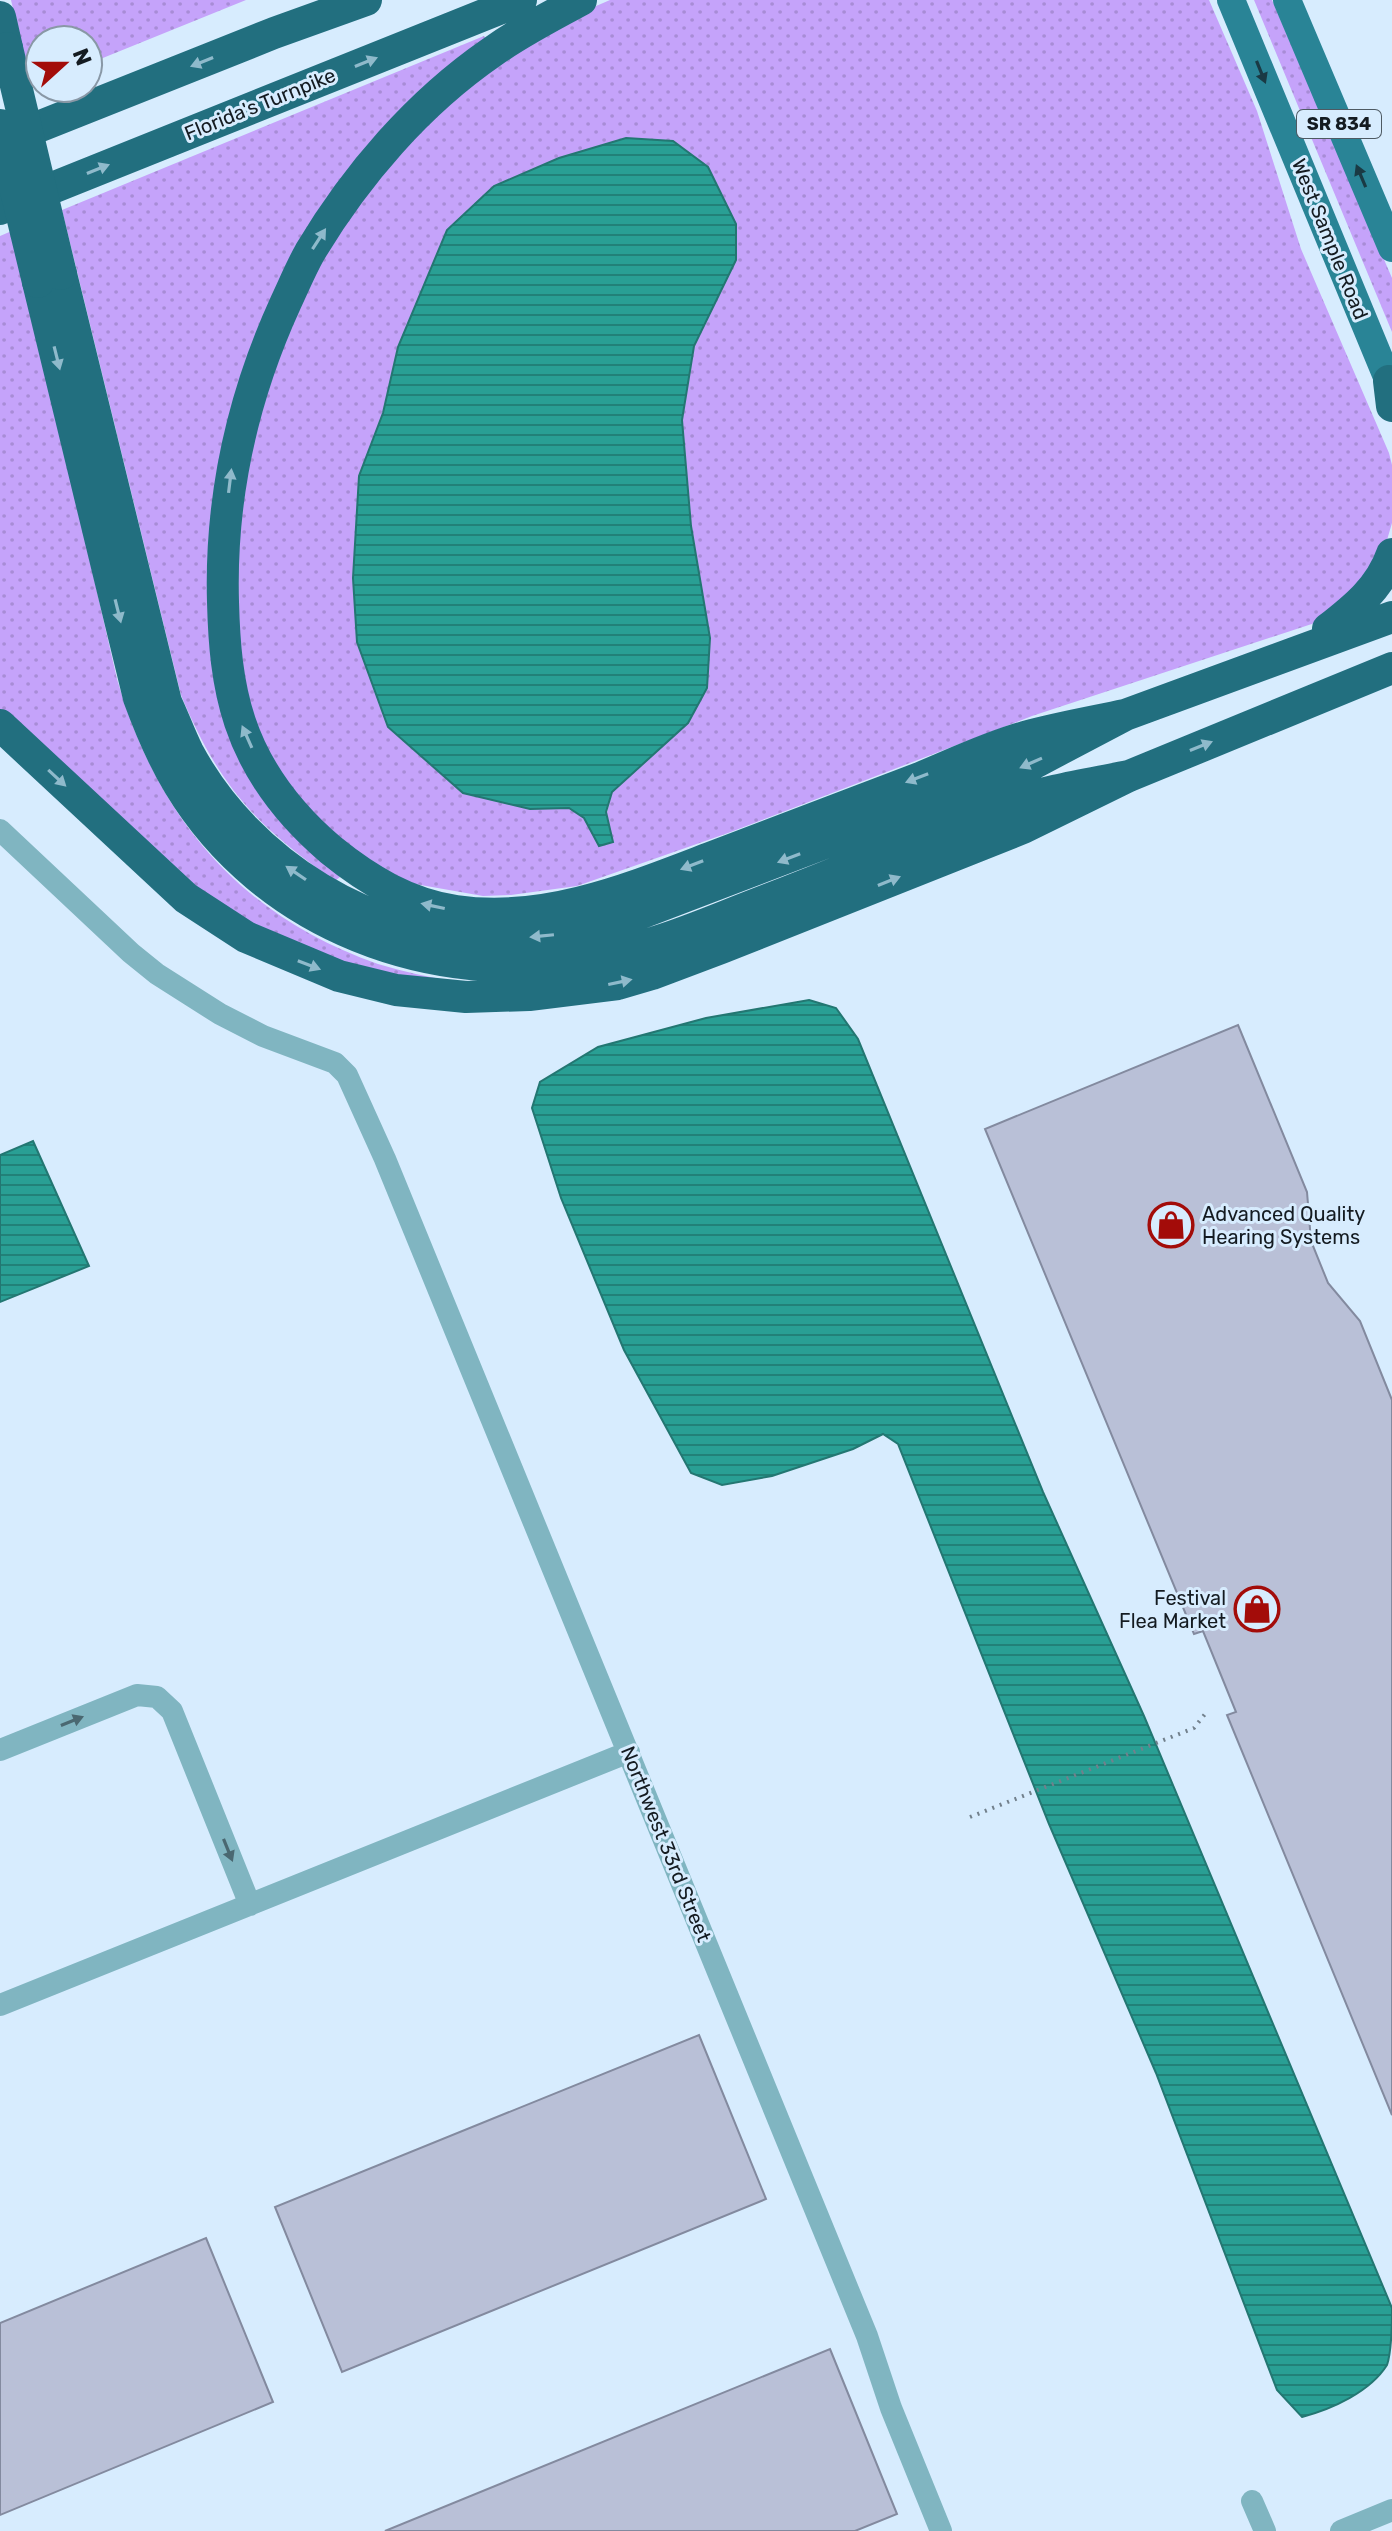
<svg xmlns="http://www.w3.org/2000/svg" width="1392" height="2531" font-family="Rubik,sans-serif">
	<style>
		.grass { fill: url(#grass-dots); fill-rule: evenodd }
		.water { fill: url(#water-rules); stroke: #237772; stroke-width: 2 }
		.building { fill: #b9c0d7; stroke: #838a9f; stroke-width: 2 }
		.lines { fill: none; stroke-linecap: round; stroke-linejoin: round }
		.path { stroke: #72808c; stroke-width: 4; stroke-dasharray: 2 6; stroke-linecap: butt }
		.minor { stroke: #80b5c1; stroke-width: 22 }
		.major { stroke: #298496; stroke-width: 28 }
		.highway { stroke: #226f7f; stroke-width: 32 }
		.highway-bridge { stroke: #226f7f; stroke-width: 32 }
		.oneway { fill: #8fbacb }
		.oneway2 { fill: #1a3a44 }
		.oneway3 { fill: #4a6871 }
		.labels { text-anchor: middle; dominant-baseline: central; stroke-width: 6; stroke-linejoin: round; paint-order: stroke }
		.shield { fill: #d7ecfe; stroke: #4e5a63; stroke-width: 2 }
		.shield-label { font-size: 18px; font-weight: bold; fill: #141b21 }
		.street-label { font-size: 20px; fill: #141b21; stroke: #d7ecfe }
		.poi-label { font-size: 20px; fill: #141b21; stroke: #d7ecfe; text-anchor: start }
	</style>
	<defs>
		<pattern id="grass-dots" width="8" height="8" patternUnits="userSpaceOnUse" patternTransform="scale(2)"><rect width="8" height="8" fill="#c5a3fa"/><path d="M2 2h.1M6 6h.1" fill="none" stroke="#a88cd6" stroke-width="1.8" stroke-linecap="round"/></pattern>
		<pattern id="water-rules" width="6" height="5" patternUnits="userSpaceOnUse" patternTransform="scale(2)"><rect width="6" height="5" fill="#299f94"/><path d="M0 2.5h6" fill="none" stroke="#228178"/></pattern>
	</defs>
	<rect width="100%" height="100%" fill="#d7ecfe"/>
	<path class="grass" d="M11 0H246L88 64V40H40V83L31 86Z
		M610 0H1209L1257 111 1301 249 1389 453 1392 465V523L1382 557 1327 619 1032 716 728 833 577 886 511 895 483 896 415 884 393 875 335 840 269 760 241 687 234 584 253 422 301 293 376 177 476 77 580 13ZM736 260 694 346 682 420 691 526 688 723 612 792 599 846 584 818 569 808 359 476 383 413Z
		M1254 0H1272L1392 278V332Z
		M484 36 487 41 286 275 212 621 286 822 340 877 335 881C255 825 219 786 181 695L62 210Z
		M14 230 117 679C157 817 240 916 378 964 404 972 430 977 456 982L418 980 297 951 184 881 0 709V236Z"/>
	<path class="water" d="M626 138 673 141 708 167 736 224V260L694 346 682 420 691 526 710 638 707 688 688 723 612 792 606 812 613 842 599 846 584 818 569 808 530 809 463 793 388 727 357 642 353 578 359 476 383 413 398 347 447 230 494 186 559 158Z
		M809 1000 836 1008 858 1039 1043 1492 1144 1716 1392 2308C1392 2325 1392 2350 1387 2365 1370 2392 1332 2409 1302 2417L1277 2390 1156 2073 1049 1824 898 1444 883 1434 853 1449 772 1476 722 1485 691 1473 624 1350 561 1198 532 1108 540 1082 598 1047 706 1018Z
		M33 1141 89 1266 0 1302V1155Z"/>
	<path class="building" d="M1238 1025 1307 1192 1311 1241 1328 1283 1360 1321 1392 1400V2115L1227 1715 1236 1712 1203 1631 1194 1634 985 1129Z
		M699 2035 766 2199 342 2372 275 2207Z
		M206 2238 273 2402 0 2515V2323Z
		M830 2349 897 2514 855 2531H385Z"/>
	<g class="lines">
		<path class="path" d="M970 1817 1194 1728 1205 1714"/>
		<path class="minor" d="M0 830 131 953 157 974 220 1014 263 1036 335 1063 347 1075 385 1159 867 2336 891 2408 941 2531
			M0 1750 137 1695 157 1697 172 1711 250 1905
			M0 2005 629 1752
			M1252 2501 1265 2531
			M1341 2531 1392 2510"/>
		<path class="major" d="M1231 0 1392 389
			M1287 0 1392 248"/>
		<path class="highway" d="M581 0C551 16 520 32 492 52 418 103 356 175 310 252 301 268 294 285 286 302 242 398 220 496 223 602 224 642 227 683 240 722 257 773 291 816 331 850 368 880 408 904 456 911 544 924 629 889 710 858 780 832 850 805 920 778 954 764 989 747 1025 737 1057 728 1092 722 1125 715
			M0 17 7 48
			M3 141 274 33 366 0
			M0 209 521 0
			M61 274 166 702C174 719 180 736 188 752 248 864 375 942 502 940 545 939 586 929 628 918L1034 763 1125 715 1392 617
			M38 282 139 698C150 728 162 757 179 785 264 926 434 989 592 959 642 949 689 931 736 912 796 889 856 865 915 841 947 828 979 813 1011 803 1049 790 1090 784 1129 776
			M1389 381 1392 406
			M1328 629C1355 608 1380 588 1392 554
			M0 725 186 898 246 937 339 976 396 990 466 997 529 995 618 984 652 974 721 948 1023 828 1129 776 1392 668"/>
		<path class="highway-bridge" d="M7 48 61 274
			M0 125 38 282"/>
	</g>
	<defs><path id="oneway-solid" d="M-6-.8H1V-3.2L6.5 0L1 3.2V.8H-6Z" transform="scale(2)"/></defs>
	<g class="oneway">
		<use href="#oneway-solid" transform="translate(202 62) rotate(158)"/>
		<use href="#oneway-solid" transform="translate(366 62) rotate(-22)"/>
		<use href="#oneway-solid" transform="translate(98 169) rotate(-22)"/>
		<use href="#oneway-solid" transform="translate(319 239) rotate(-57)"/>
		<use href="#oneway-solid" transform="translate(57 358) rotate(76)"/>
		<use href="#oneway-solid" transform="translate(230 481) rotate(-83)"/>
		<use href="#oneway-solid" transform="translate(118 611) rotate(76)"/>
		<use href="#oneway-solid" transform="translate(247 737) rotate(-114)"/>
		<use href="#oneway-solid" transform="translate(1201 746) rotate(-22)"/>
		<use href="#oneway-solid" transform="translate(1031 763) rotate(156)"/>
		<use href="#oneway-solid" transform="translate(57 778) rotate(43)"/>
		<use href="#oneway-solid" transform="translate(917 778) rotate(159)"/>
		<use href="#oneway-solid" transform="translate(789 858) rotate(159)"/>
		<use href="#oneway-solid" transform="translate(692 865) rotate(159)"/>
		<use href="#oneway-solid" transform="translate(296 873) rotate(-146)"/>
		<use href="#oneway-solid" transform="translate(889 881) rotate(-22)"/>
		<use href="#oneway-solid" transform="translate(433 906) rotate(-168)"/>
		<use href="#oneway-solid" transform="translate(542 936) rotate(174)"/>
		<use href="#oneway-solid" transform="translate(309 965) rotate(21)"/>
		<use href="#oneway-solid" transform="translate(620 982) rotate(-12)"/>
	</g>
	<g class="oneway2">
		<use href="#oneway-solid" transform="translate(1261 72) rotate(68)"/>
		<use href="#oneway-solid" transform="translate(1361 176) rotate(-113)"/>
	</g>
	<g class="oneway3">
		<use href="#oneway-solid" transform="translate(72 1721) rotate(-22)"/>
		<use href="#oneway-solid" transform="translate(228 1850) rotate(68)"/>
	</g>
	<defs>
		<g id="shop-ring" transform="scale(2.3)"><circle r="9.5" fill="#d7ecfe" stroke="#a30c09" stroke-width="1.5"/><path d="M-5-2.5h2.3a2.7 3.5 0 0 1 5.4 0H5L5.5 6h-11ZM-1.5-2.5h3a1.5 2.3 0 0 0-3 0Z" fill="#a30c09"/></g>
	</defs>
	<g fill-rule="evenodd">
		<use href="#shop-ring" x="1171" y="1225"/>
		<use href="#shop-ring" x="1257" y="1609"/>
	</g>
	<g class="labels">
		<rect class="shield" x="1297" y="110" width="84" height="28" rx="6"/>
		<g class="shield-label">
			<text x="1339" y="124">SR 834</text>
		</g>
		<g class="street-label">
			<text transform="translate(260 104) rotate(-22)">Florida's Turnpike</text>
			<text transform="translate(1330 239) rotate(68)">West Sample Road</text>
			<text transform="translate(666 1844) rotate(68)">Northwest 33rd Street</text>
		</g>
		<g class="poi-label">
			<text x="1202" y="1214">Advanced Quality<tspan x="1202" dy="23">Hearing Systems</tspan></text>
			<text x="1226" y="1598" text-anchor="end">Festival<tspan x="1226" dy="23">Flea Market</tspan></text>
		</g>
	</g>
	<g transform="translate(64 64) rotate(69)"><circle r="38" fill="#d7ecfe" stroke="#8998a6" stroke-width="2"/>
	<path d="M0-6L14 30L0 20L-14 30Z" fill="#a30c09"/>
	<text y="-12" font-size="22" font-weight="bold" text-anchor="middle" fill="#141b21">N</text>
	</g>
</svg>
